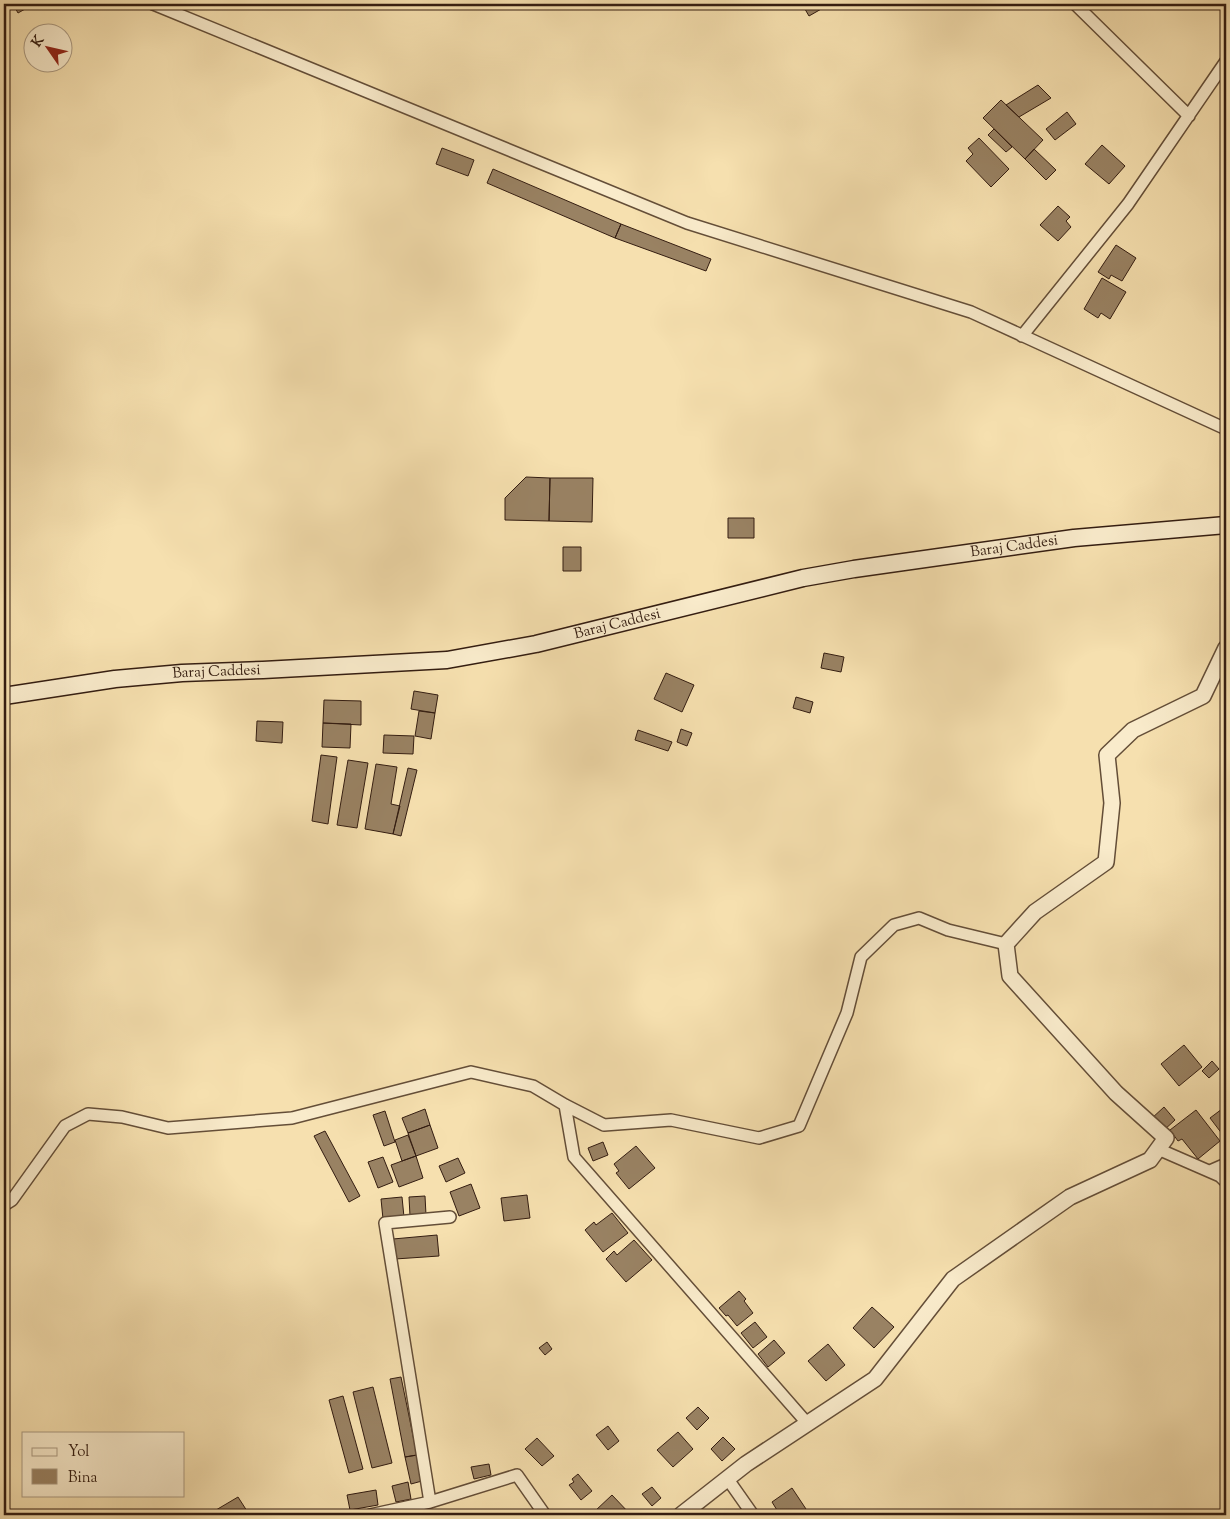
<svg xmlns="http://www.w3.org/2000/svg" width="1230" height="1519" font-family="'Sorts Mill Goudy',serif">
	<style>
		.building { fill: #998263; stroke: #341d11 }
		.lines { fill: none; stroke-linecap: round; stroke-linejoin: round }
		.minor-casing { stroke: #644e38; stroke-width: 14 }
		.tertiary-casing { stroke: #644e38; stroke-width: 18 }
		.secondary-casing { stroke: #341d11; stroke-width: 19 }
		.minor { stroke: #f9ebcb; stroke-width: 11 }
		.tertiary { stroke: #f9ebcb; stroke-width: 15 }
		.secondary { stroke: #f9ebcb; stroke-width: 16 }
		.labels { text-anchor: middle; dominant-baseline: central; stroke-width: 4; stroke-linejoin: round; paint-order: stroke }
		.street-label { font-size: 15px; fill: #341d11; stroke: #f9ebcb }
	</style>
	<rect width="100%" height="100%" fill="#f6e0af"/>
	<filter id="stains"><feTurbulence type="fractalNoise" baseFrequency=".004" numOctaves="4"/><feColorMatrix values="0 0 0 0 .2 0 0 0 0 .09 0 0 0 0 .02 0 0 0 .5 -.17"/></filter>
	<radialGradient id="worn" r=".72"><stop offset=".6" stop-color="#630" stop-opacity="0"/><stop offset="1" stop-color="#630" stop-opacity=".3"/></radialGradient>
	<path class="building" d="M13 4H34L18 13Z
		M802 4H830L809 16Z
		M1038 85 1051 98 1019 117 1006 105Z
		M1001 100 1043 140 1025 159 983 118Z
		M1067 112 1076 124 1055 140 1046 129Z
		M994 129 1012 147 1006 152 988 135Z
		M979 138 1009 169 991 187 966 161 973 154 968 148Z
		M1102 145 1125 166 1109 184 1085 164Z
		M442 148 474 160 468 176 436 164Z
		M1034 149 1056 170 1046 180 1025 159Z
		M493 169 621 224 615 238 487 183Z
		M1058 206 1070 217 1066 221 1071 227 1058 241 1040 225Z
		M621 224 711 259 706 271 615 238Z
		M1116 245 1136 258 1122 281 1111 275 1109 279 1098 272Z
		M1102 278 1126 292 1110 319 1101 313 1098 318 1084 309Z
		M526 477 550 478 549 521 505 520V498Z
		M550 478H593L592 522 549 521Z
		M728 518H754V538H728Z
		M563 547H581V571H563Z
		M824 653 844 657 841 672 821 668Z
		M666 673 694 685 682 712 654 699Z
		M414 691 438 695 435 713 411 709Z
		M796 697 813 702 810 713 793 708Z
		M324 700 361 701V725L323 723Z
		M419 711 435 713 431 739 415 736Z
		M257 721 283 722 282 743 256 741Z
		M323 723 351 724 350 748 322 747Z
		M681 729 692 733 687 746 677 742Z
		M638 730 672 742 668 751 635 740Z
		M384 735 414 736 413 754 383 753Z
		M321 755 337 757 328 824 312 821Z
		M348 760 368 763 357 828 337 825Z
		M376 764 397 767 391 804 400 806 393 834 365 829Z
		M408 768 417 770 401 836 393 834Z
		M1184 1045 1202 1067 1179 1086 1161 1064Z
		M1212 1061 1219 1069 1209 1078 1202 1071Z
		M1226 1106V1139L1210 1118Z
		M1164 1107 1175 1120 1163 1131 1151 1119Z
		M425 1109 430 1125 408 1133 402 1118Z
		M1196 1110 1220 1141 1198 1159 1182 1139 1178 1141 1170 1130Z
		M385 1111 395 1142 384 1146 373 1115Z
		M430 1125 438 1148 416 1156 408 1133Z
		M325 1131 360 1196 349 1202 314 1136Z
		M408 1135 416 1156 402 1161 395 1140Z
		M603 1142 608 1155 593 1161 588 1148Z
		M636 1146 655 1168 629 1189 616 1173 619 1171 614 1164Z
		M416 1156 423 1178 399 1187 391 1165Z
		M383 1157 393 1182 378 1188 368 1162Z
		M458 1158 465 1173 446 1182 439 1166Z
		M471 1184 480 1208 459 1216 450 1192Z
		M527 1195 530 1218 504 1221 501 1198Z
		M425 1196 426 1215 410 1216 409 1197Z
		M402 1197 404 1217 383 1219 381 1199Z
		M612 1213 628 1233 603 1252 585 1230 594 1222 596 1225Z
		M437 1235 439 1256 395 1259 393 1239Z
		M634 1240 652 1260 626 1282 606 1259 614 1251 617 1255Z
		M739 1291 746 1299 744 1301 753 1313 737 1326 728 1315 726 1316 719 1308Z
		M872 1307 894 1327 874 1348 853 1328Z
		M755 1322 767 1337 753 1348 741 1333Z
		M774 1340 785 1353 768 1367 758 1354Z
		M547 1342 552 1349 545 1355 539 1348Z
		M828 1344 845 1365 826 1381 808 1361Z
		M401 1377 417 1455 405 1457 390 1379Z
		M373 1387 392 1463 372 1468 353 1392Z
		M343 1396 363 1469 349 1473 329 1400Z
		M698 1407 709 1418 697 1430 686 1418Z
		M608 1426 619 1441 608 1450 596 1435Z
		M678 1432 693 1449 673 1467 657 1450Z
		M723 1437 735 1449 722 1461 711 1449Z
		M537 1438 554 1456 542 1466 525 1449Z
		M417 1455 422 1481 411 1484 405 1457Z
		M489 1464 491 1475 474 1479 471 1467Z
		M578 1474 592 1491 581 1500 569 1485 574 1482 572 1479Z
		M408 1482 411 1499 396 1502 392 1486Z
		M652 1487 661 1498 652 1506 642 1494Z
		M792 1488 810 1515H780L772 1502Z
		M376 1490 378 1505 350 1510 347 1495Z
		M612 1495 631 1515H599L595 1511Z
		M238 1497 247 1511 240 1515H219L216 1510Z"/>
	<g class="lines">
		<g class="minor-casing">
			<path id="minor" d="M153 4 687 223 971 312 1226 429
				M1075 4 1189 116
				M1022 336 1128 204 1226 61
				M565 1105 574 1157 807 1423
				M1158 1149 1220 1176 1226 1182
				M1210 1171 1226 1164
				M4 1205 12 1200 65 1126 88 1114 122 1117 168 1128 292 1118 471 1072 533 1086 565 1105 604 1125 671 1120 759 1138 799 1126 847 1013 861 957 894 925 919 918 948 930 1006 944
				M727 1478 753 1515
				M430 1502 385 1223 450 1217
				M370 1515 430 1502 517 1475 545 1515"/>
		</g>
		<g class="tertiary-casing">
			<path id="tertiary" d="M681 1515 746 1464 875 1379 953 1279 1070 1197 1150 1160 1166 1138 1116 1093 1010 976 1006 944 1035 912 1106 862 1112 803 1107 755 1133 730 1203 696 1226 648"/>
		</g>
		<g class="secondary-casing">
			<g id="secondary">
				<path id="s1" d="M4 696 115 679 182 673 263 670 447 660 536 644 803 578 854 569 1074 538 1226 525"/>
			</g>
		</g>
		<use href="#minor" class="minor"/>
		<use href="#tertiary" class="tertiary"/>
		<use href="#secondary" class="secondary"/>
	</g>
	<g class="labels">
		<g class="street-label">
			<text stroke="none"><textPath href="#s1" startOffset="1024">Baraj Caddesi</textPath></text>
			<text stroke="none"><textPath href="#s1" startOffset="619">Baraj Caddesi</textPath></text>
			<text stroke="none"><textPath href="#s1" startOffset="214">Baraj Caddesi</textPath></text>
		</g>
	</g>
	<rect width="1230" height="1519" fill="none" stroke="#f6e0af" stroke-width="20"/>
	<rect x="5" y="5" width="1220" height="1509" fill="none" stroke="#341d11" stroke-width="2.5"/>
	<rect x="10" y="10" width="1210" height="1499" fill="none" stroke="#341d11"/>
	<rect x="22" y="1432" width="162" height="65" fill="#f9ebcb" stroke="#aa9981"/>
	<rect x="32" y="1448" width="25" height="8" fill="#f9ebcb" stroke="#aa9981"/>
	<text x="68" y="1456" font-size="15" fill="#341d11">Yol</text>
	<rect x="32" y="1469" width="25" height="15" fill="#998263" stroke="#aa9981"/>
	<text x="68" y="1482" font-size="15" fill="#341d11">Bina</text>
	<g transform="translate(48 48) rotate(304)"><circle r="24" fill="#f9ebcb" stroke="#aa9981"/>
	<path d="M0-4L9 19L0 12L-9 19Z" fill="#8f2418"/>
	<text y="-8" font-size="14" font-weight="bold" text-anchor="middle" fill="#341d11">K</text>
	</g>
	<rect width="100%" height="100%" filter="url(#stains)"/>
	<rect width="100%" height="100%" fill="url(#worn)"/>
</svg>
